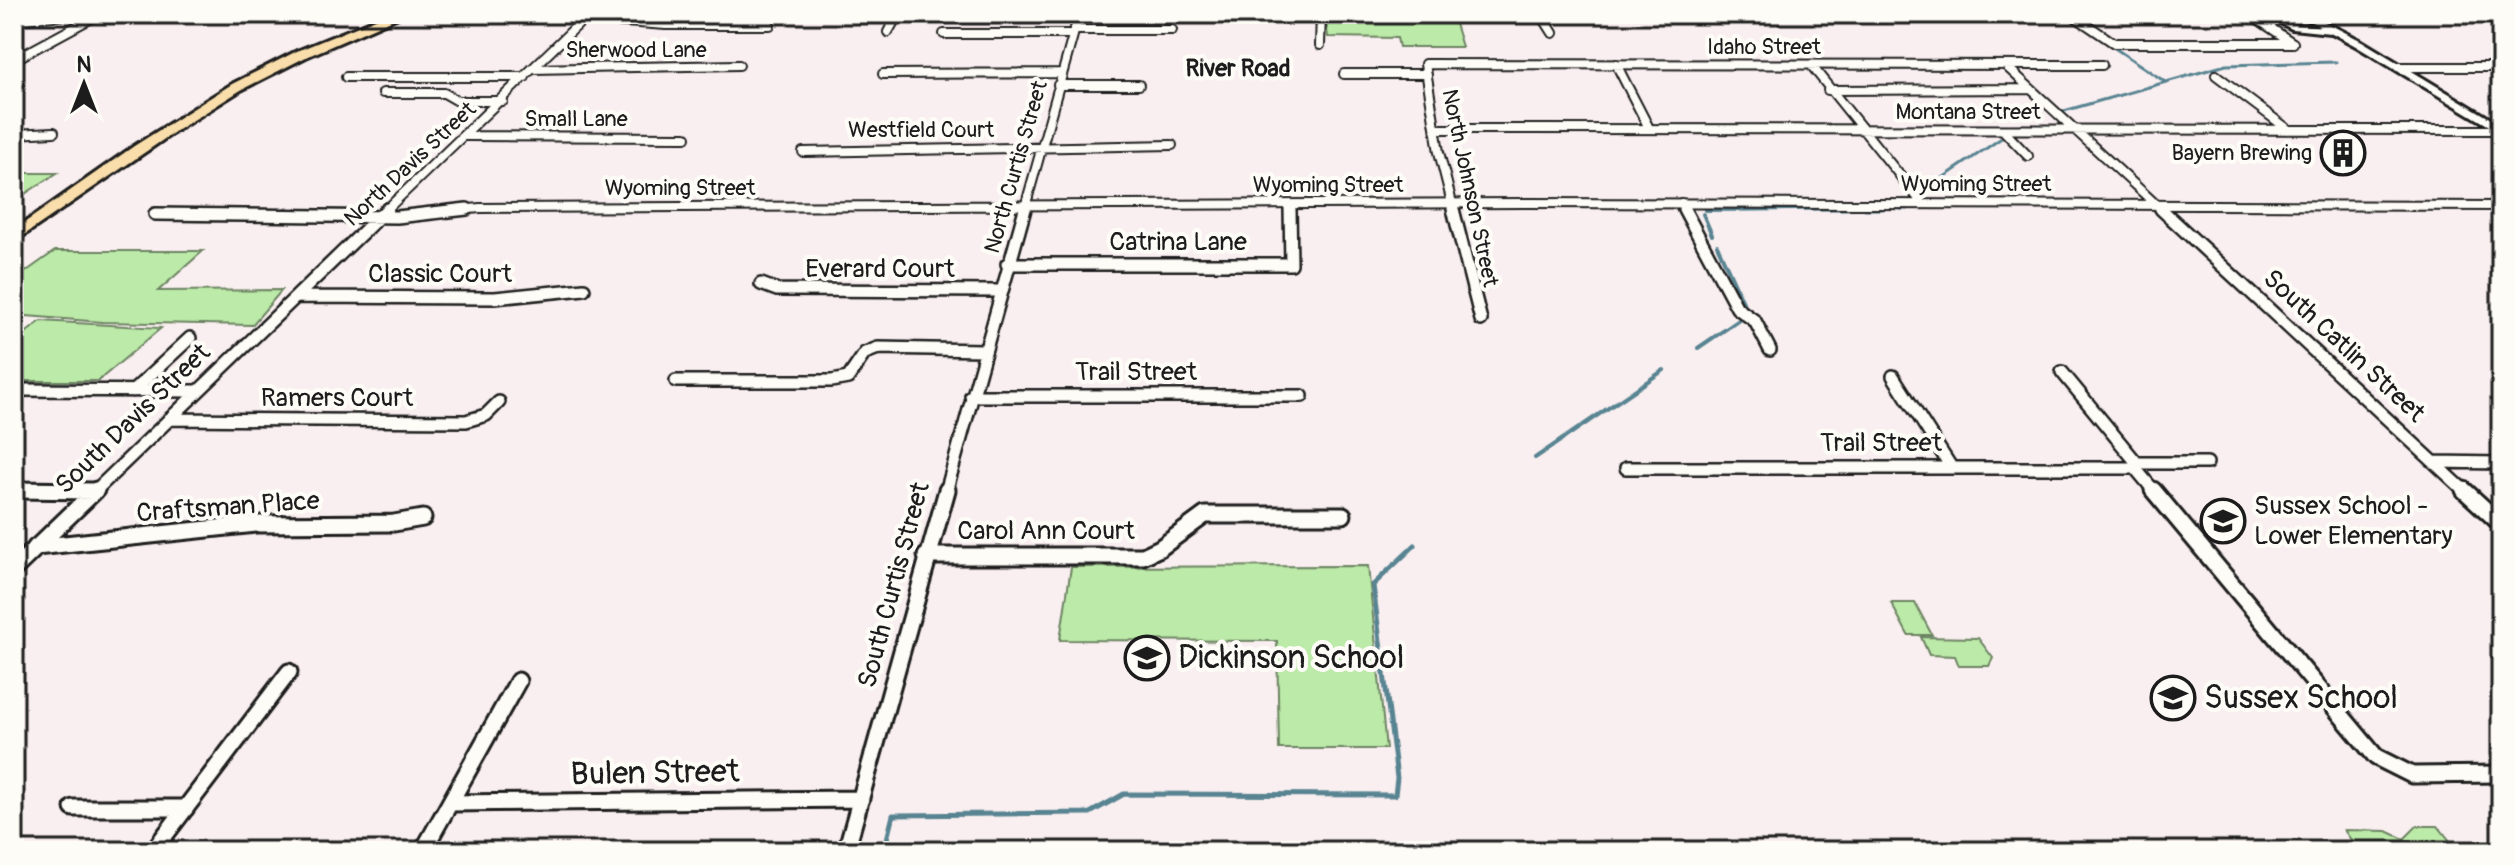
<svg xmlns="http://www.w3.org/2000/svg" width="2515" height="865" font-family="Pangolin,sans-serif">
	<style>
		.green { fill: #bceaa9; stroke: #6c8362; stroke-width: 2 }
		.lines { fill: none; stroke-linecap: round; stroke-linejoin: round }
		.stream-far2 { stroke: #588492; stroke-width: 3 }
		.stream-far1 { stroke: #588492; stroke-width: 4 }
		.stream { stroke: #588492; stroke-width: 5 }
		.minor-far2-casing { stroke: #1c1c1c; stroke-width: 12 }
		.minor-far1-casing { stroke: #1c1c1c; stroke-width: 16 }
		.minor-casing { stroke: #1c1c1c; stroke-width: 21 }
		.tertiary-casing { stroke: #1c1c1c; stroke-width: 6 }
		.secondary-casing { stroke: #1c1c1c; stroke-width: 6 }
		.trunk-casing { stroke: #1c1c1c; stroke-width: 6 }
		.minor-far2 { stroke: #fdfcf7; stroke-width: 8 }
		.minor-far1 { stroke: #fdfcf7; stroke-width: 11 }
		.minor { stroke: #fdfcf7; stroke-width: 15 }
		.tertiary { fill: #fdfcf7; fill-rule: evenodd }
		.secondary { fill: #fdfcf7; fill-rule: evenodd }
		.trunk { fill: #f9deab; fill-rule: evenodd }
		.labels { text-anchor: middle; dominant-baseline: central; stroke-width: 8; stroke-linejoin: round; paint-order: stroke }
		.far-street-label { font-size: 22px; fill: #1c1c1c; stroke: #fdfcf7 }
		.far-poi-label { font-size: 22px; fill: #1c1c1c; stroke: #fdfcf7; text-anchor: end }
		.far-neighbourhood-label { font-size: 24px; font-weight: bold; fill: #1c1c1c; stroke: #fdfcf7 }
		.street-label { font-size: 26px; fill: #1c1c1c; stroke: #fdfcf7 }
		.poi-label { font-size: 26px; fill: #1c1c1c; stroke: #fdfcf7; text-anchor: start }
		.near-poi-label { font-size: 32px; fill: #1c1c1c; stroke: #fdfcf7; text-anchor: start }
		.near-street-label { font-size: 32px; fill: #1c1c1c; stroke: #fdfcf7 }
	</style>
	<rect width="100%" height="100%" fill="#faeff0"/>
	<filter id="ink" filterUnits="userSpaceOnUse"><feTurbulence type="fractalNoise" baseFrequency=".0125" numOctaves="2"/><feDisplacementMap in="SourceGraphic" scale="16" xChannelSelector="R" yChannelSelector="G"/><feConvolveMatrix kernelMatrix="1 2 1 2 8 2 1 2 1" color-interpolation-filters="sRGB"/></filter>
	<g filter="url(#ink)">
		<path class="green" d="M1325 14 1453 17 1462 47H1399L1397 38 1328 37Z
			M14 173H57L14 201Z
			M55 251H203L158 291 282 290 252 325 102 322 14 315V280Z
			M41 321 161 328 98 381H14V342Z
			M1368 566 1386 749H1279L1277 641 1060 640 1071 567Z
			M1891 603H1915L1932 635H1908Z
			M1921 637 1978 638 1993 658 1989 666H1959L1955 656 1929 655Z
			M2417 826H2438L2458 851H2359L2344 830 2387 831 2404 839Z"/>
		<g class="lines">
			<path class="stream-far2" d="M2101 39 2164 81
				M2064 111 2226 65 2336 62
				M1931 186 2003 137
				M1865 209H1882
				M1900 209H1908
				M1705 210 1848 209"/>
			<path class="stream-far1" d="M1705 210 1797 209
				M1703 214 1712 235
				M1717 245 1747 311
				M1698 348 1742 318
				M1535 458 1664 370"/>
			<path class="stream" d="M884 851 893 815 1090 813 1124 794 1395 795 1397 778 1373 585 1415 545"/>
			<g class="minor-far2-casing">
				<path id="minor-far2" d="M1541 14 1553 33
					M1754 14 1756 17
					M1857 14 1887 18
					M2071 14 2114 43H2293
					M2250 14 2293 43
					M584 19 666 25H770
					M14 20 74 14
					M1074 30H1172
					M888 32 898 14
					M944 34H1073
					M1320 45 1321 14
					M14 60 99 14
					M1616 64 1649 128
					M1811 65 1922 203
					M2006 66 2163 211
					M2398 67H2501
					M532 69 739 65
					M883 74 1062 73
					M1344 74H1427
					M2216 75 2289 130
					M346 77H525
					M1058 85H1139
					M1828 90 2031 89
					M383 93H444L458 101H503
					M1436 129 2501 130
					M2003 130 2028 156
					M14 134 54 132
					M466 136 686 137
					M803 152 1172 145
					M1681 203 1685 211
					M1290 205V211
					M385 211 589 14
					M449 211 480 208 1525 203 2501 206
					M1024 211 1079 14
					M1454 211 1439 152 1425 64 2102 65"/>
			</g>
			<g class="minor-far1-casing">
				<path id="minor-far1" d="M1453 209 1481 320
					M1684 209 1737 308 1755 321 1770 350
					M2161 209 2466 492
					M155 214 397 217 467 209
					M1007 264H1291L1290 209
					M761 284 777 290 1000 291
					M296 297 495 298 584 289
					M2062 372 2137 463
					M1893 376 1951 467
					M676 381H832L848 378 865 353 878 348 983 350
					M14 390 197 391
					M133 391 190 338
					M971 396H1302
					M169 419 466 421 486 415 499 402
					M2434 462 2501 463
					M2137 463H2207
					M1626 468H2135L2155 492
					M14 490 93 491
					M94 492 387 209
					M946 492 1025 209"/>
			</g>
			<g class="minor-casing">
				<path id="minor" d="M14 490 93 491
					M2153 490 2376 757 2412 775 2501 774
					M2464 490 2501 524
					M36 547 256 524 394 523 423 518
					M926 556H1143L1160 548 1205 515H1343
					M14 569 96 490
					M450 803 861 799
					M73 808H186
					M153 851 289 672
					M423 851 518 681
					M846 851 947 490"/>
			</g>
			<g class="tertiary-casing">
				<path id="tertiary" d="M2262 14H2273L2297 25 2330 27 2334 30 2330 33 2292 29Z"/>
			</g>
			<g class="secondary-casing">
				<path id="secondary" d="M2297 14H2309L2362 41 2501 125V133L2354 45Z"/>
			</g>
			<g class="trunk-casing">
				<path id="trunk" d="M388 14H405L306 57 241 90 176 131 14 242V230L134 146 232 84 297 51Z"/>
			</g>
			<use href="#minor-far2" class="minor-far2"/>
			<use href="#minor-far1" class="minor-far1"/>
			<use href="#minor" class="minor"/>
			<use href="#tertiary" class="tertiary"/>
			<use href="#secondary" class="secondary"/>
			<use href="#trunk" class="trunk"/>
		</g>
	</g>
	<defs>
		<g id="building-ring" transform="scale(2.3)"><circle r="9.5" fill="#fdfcf7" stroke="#1c1c1c" stroke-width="1.5"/><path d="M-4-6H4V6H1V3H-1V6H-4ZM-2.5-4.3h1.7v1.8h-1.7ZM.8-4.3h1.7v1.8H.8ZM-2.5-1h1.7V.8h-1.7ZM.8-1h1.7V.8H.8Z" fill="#1c1c1c"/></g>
		<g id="school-ring" transform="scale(2.3)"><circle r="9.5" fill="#fdfcf7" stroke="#1c1c1c" stroke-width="1.5"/><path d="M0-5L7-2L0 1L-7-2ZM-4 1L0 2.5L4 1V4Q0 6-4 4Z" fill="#1c1c1c"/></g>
	</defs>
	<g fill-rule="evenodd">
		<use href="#building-ring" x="2343" y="153"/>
		<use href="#school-ring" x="2223" y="521"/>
		<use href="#school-ring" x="1147" y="658"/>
		<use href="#school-ring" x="2173" y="698"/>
	</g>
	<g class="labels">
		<g class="far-street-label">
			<text x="1764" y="47">Idaho Street</text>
			<text x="636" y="50">Sherwood Lane</text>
			<text x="1968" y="112">Montana Street</text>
			<text x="576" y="119">Small Lane</text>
			<text x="921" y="130">Westfield Court</text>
			<text transform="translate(410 164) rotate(-43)">North Davis Street</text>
			<text transform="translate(1016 167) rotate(-74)">North Curtis Street</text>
			<text x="1976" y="184">Wyoming Street</text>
			<text x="1328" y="185">Wyoming Street</text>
			<text x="680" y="188">Wyoming Street</text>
			<text transform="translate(1470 188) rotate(78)">North Johnson Street</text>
		</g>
		<g class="far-poi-label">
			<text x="2312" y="153">Bayern Brewing</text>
		</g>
		<g class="far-neighbourhood-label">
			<text x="1238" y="68">River Road</text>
		</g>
		<g class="street-label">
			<text x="1178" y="242">Catrina Lane</text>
			<text x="880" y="269">Everard Court</text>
			<text x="440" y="274">Classic Court</text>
			<text transform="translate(2344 346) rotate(43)">South Catlin Street</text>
			<text x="1136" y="372">Trail Street</text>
			<text x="337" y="398">Ramers Court</text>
			<text transform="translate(133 419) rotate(-44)">South Davis Street</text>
			<text x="1881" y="443">Trail Street</text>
			<text transform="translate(228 507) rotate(-4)">Craftsman Place</text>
			<text x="1046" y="531">Carol Ann Court</text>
			<text transform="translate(894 585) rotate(-75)">South Curtis Street</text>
		</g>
		<g class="poi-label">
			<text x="2254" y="506">Sussex School -<tspan x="2254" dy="30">Lower Elementary</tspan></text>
		</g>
		<g class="near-poi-label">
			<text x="1178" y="658">Dickinson School</text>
			<text x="2204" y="698">Sussex School</text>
		</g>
		<g class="near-street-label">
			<text transform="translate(655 773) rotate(-1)">Bulen Street</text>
		</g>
	</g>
	<rect width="2515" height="865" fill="none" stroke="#fdfcf7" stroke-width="48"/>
	<rect x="24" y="24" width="2467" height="817" fill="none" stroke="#1c1c1c" stroke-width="3" filter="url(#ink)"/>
	<g transform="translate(84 84)" stroke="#fdfcf7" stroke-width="6" paint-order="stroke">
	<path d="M0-6L14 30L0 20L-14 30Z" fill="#1c1c1c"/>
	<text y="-12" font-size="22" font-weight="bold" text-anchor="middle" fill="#1c1c1c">N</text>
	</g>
</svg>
